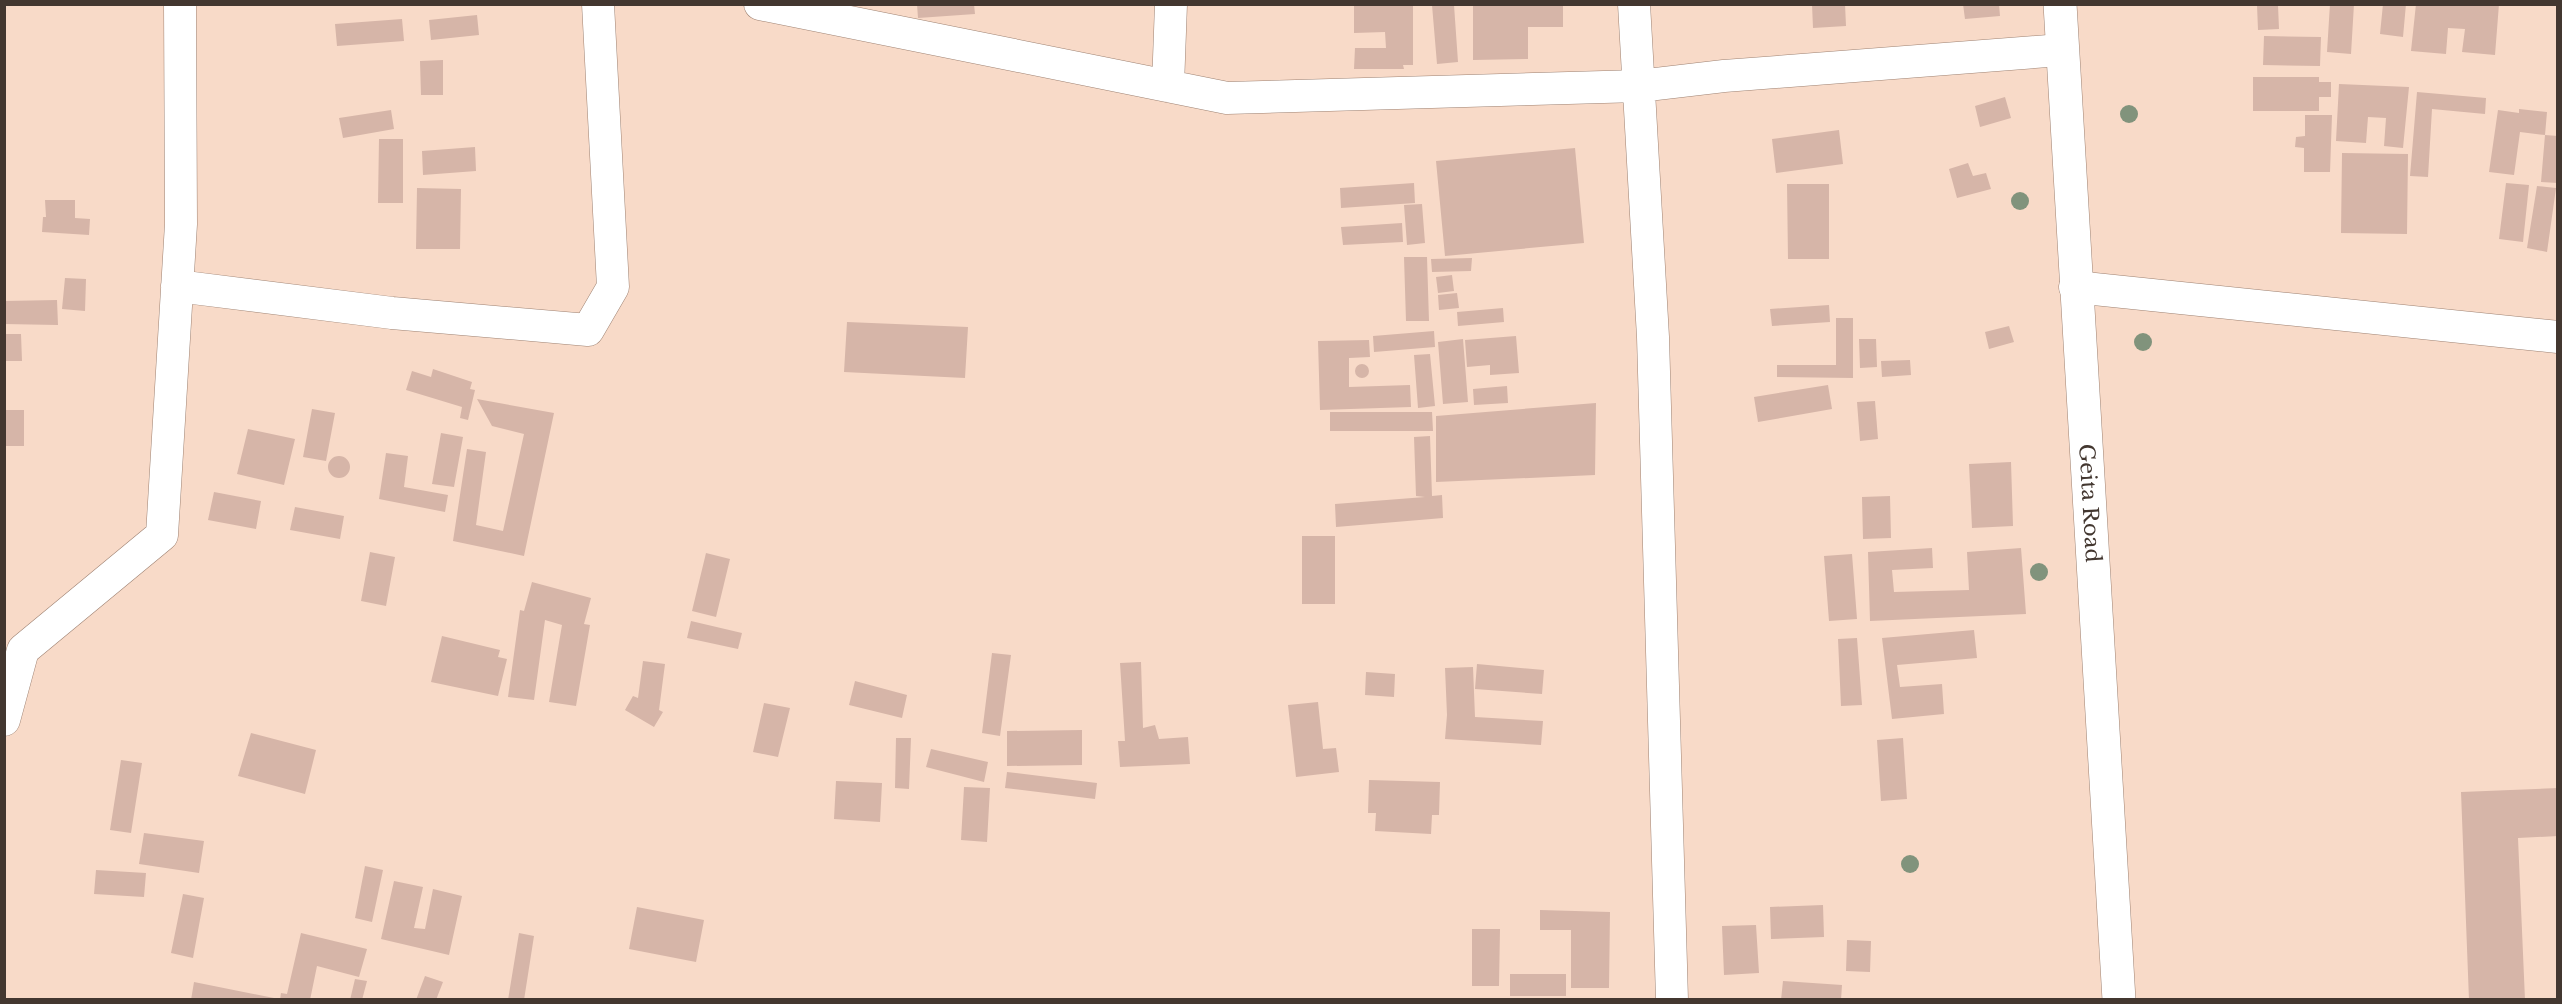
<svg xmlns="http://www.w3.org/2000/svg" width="2562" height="1004" font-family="'Libre Baskerville',serif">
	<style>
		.building { fill: #d6b5a8 }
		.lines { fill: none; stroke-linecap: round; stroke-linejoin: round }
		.street-casing { stroke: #9e8272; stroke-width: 33 }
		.secondary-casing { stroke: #9e8272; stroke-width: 34 }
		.street { stroke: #fff; stroke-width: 32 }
		.secondary { stroke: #fff; stroke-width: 33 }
		.tree { fill: #81937c }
		.labels { text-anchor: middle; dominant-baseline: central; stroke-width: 4.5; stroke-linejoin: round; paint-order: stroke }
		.street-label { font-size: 21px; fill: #433730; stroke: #fdeadf }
	</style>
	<rect width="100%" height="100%" fill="#f8dac8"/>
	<path class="building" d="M917 4H974L975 14 918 18Z
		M1354 4H1413V65H1403L1404 69H1354L1355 48H1386L1385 32 1354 33Z
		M1473 4H1563V27H1528V59L1473 60Z
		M1812 4H1845L1846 26 1813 28Z
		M1963 4H1999L2000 16 1965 19Z
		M2330 4H2354L2351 54 2327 52Z
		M2383 4H2406L2403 37 2380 34Z
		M2416 4H2499L2495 55 2462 52 2465 29 2448 28 2446 54 2411 51Z
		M1432 5H1454L1458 62 1437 64Z
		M2257 5H2278L2279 29 2258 30Z
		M477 15 479 35 431 40 429 20Z
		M402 19 404 41 337 46 335 24Z
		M2264 36 2321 37 2320 66 2263 65Z
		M443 60V95H421L420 61Z
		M2253 77H2319V82H2331V97H2319V111H2253Z
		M2339 84 2409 87 2403 148 2384 146 2386 118 2368 117 2366 143 2336 141Z
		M2417 92 2486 98 2485 114 2432 109 2428 177 2410 176Z
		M2005 97 2011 118 1980 127 1975 106Z
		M2519 109 2547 112 2545 135 2520 132 2514 175 2489 172 2498 110 2519 113Z
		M391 110 394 129 343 138 339 118Z
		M2305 115H2332L2330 172H2304V148L2295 147 2296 137 2305 136Z
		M1839 130 1843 164 1776 173 1772 139Z
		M2545 135 2558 136V183L2541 182Z
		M379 139H403V203H378Z
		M475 147 476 171 423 175 422 151Z
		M1575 148 1584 243 1445 256 1436 161Z
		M2342 153 2408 154 2407 234 2341 233Z
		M1968 163 1973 176 1986 173 1991 189 1957 198 1949 169Z
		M1414 183 1415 203 1341 208 1340 188Z
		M2506 183 2529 185 2523 242 2499 239Z
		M1787 184H1829V259H1788Z
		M2537 186 2556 188 2547 252 2527 248Z
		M417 188 461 189 460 249H416Z
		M45 200H75V218L90 219 89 235 42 232 43 217H46Z
		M1422 204 1425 243 1407 245 1404 205Z
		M1402 223 1403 242 1343 245 1341 227Z
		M1404 257H1427L1429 321H1406Z
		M1472 258 1471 271 1432 272 1431 259Z
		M1452 275 1454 291 1438 293 1436 277Z
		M65 278 86 279 85 311 62 309Z
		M1457 293 1459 308 1439 310 1438 295Z
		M57 300 58 325 4 324V301Z
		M1829 305 1830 322 1772 326 1770 309Z
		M1503 308 1504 322 1458 326 1457 312Z
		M1836 318H1853V378L1777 377V365H1836Z
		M847 322 968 327 965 378 844 372Z
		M2009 326 2014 342 1989 349 1985 332Z
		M1434 331 1435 347 1374 352 1373 336Z
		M4 334H21L22 361H4Z
		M1516 336 1519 373 1490 375V365L1467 367 1465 340Z
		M1463 339 1468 402 1443 404 1438 342Z
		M1859 339H1876L1877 367 1860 368Z
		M1369 340 1370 357 1349 358V387L1410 385 1411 407 1320 410 1318 341Z
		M1430 354 1435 406 1418 408 1414 355Z
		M1910 360 1911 375 1882 377 1881 361Z
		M1355 371a7 7 0 1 1 14 0a7 7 0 1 1-14 0Z
		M433 369 472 382 470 389 475 390 468 420 460 418 462 407 406 390 412 371 431 377Z
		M1828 385 1832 409 1758 422 1754 397Z
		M1507 386 1508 403 1474 405 1473 389Z
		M477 399 554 413 524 556 453 541 467 449 486 452 476 525 503 531 524 434 492 426Z
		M1875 401 1878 439 1860 441 1857 402Z
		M1596 403 1595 475 1436 482V416Z
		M312 409 335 413 326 461 303 457Z
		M4 410H24V446H4Z
		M1330 412H1432L1433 431H1330Z
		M248 429 295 439 284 485 237 474Z
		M441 433 463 437 454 487 432 484Z
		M1430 436 1432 496 1442 495 1443 518 1336 527 1335 504 1425 497 1416 496 1414 437Z
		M386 453 408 456 404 487 448 495 445 512 379 499Z
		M328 467a11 11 0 1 1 22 0a11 11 0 1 1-22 0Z
		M2011 462 2013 526 1972 528 1969 464Z
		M214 492 261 501 256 529 208 520Z
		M1890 496 1891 538 1863 539 1862 497Z
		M295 507 344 516 340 539 290 530Z
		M1302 536H1335V604H1302Z
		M1932 548 1933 568 1892 570 1894 592 1969 590 1967 552 2021 548 2026 614 1870 621 1868 552Z
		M370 552 395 557 386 606 361 601Z
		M706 553 730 559 716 617 692 611Z
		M1852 554 1857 619 1829 621 1824 556Z
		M532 582 591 598 584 624 590 625 576 706 549 702 562 625 545 620 534 700 508 697 520 610 524 611Z
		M691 621 742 633 738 649 687 638Z
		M1974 630 1977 658 1897 665 1900 687 1942 684 1944 714 1892 719 1882 638Z
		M442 636 500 650 498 657 507 659 498 696 431 682Z
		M1857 638 1862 705 1841 706 1838 639Z
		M992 653 1011 655 1000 736 982 733Z
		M643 661 665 664 659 710 663 712 654 727 625 710 633 696 638 698Z
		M1141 662 1143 728 1155 725 1159 739 1188 737 1190 764 1120 767 1118 741H1125L1120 663Z
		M1477 664 1544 670 1542 694 1475 689Z
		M1473 667 1475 717 1543 721 1541 745 1445 739 1447 715 1445 668Z
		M1366 672 1395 674 1394 697 1365 695Z
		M855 681 907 695 902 718 849 705Z
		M1318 702 1323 749 1336 748 1339 772 1296 777 1288 705Z
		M764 703 790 708 778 757 753 752Z
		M1082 730V765L1007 766V731Z
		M251 733 316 750 305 794 238 776Z
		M896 738H911L909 789 895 788Z
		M1903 738 1907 799 1881 801 1877 740Z
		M931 749 988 762 984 782 926 767Z
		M121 760 142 763 131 833 110 830Z
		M1007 772 1097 783 1095 799 1005 788Z
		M1369 780 1440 782 1439 815H1432L1431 834 1375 831 1376 813H1368Z
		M836 781 882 783 880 822 834 819Z
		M964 787 990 788 987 842 961 840Z
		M2558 788V836L2518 838 2525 1000H2469L2461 792Z
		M144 833 204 841 199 873 139 864Z
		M365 866 383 870 372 922 355 918Z
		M96 870 146 873 144 897 94 894Z
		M394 881 423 887 414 928 425 929 433 889 462 896 449 955 381 939Z
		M183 894 204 898 193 958 171 953Z
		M1823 905 1824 937 1771 939 1770 907Z
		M637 907 704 920 696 962 629 949Z
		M1540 910 1610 912 1609 988H1571V930H1540Z
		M1756 925 1759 973 1724 975 1722 926Z
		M1472 929H1500L1499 986H1472Z
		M301 933 367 949 359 977 317 966 310 1000H280L281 993 287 994Z
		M519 933 534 936 524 1000H508Z
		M1847 940 1871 941 1870 972 1846 971Z
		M1510 974H1566V996H1510Z
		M425 976 443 982 436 1000H416Z
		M355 979 367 981 362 1000H350Z
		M1783 981 1842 985 1841 1000H1781Z
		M194 982 274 998V1000H191Z"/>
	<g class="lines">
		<g class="street-casing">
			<path id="street" d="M760 4 1227 98 1639 86 1724 76 2061 50
				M1634 4 1653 337 1672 1000
				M1168 86 1171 4
				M177 286 392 313 588 330 613 287 598 4
				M2075 287 2558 337
				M4 720 23 650 162 535 181 224 180 4"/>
		</g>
		<g class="secondary-casing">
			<g id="secondary">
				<path id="s1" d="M2060 4 2119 1000"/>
			</g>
		</g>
		<use href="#street" class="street"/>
		<use href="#secondary" class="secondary"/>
	</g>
	<g class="tree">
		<circle cx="2129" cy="114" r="9"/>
		<circle cx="2020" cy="201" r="9"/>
		<circle cx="2143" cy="342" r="9"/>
		<circle cx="2039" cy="572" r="9"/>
		<circle cx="1910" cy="864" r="9"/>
	</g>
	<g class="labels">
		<g class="street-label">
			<text stroke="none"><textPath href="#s1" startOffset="500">Geita Road</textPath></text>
		</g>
	</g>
	<rect width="2562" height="1004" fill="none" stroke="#433730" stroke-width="12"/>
</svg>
